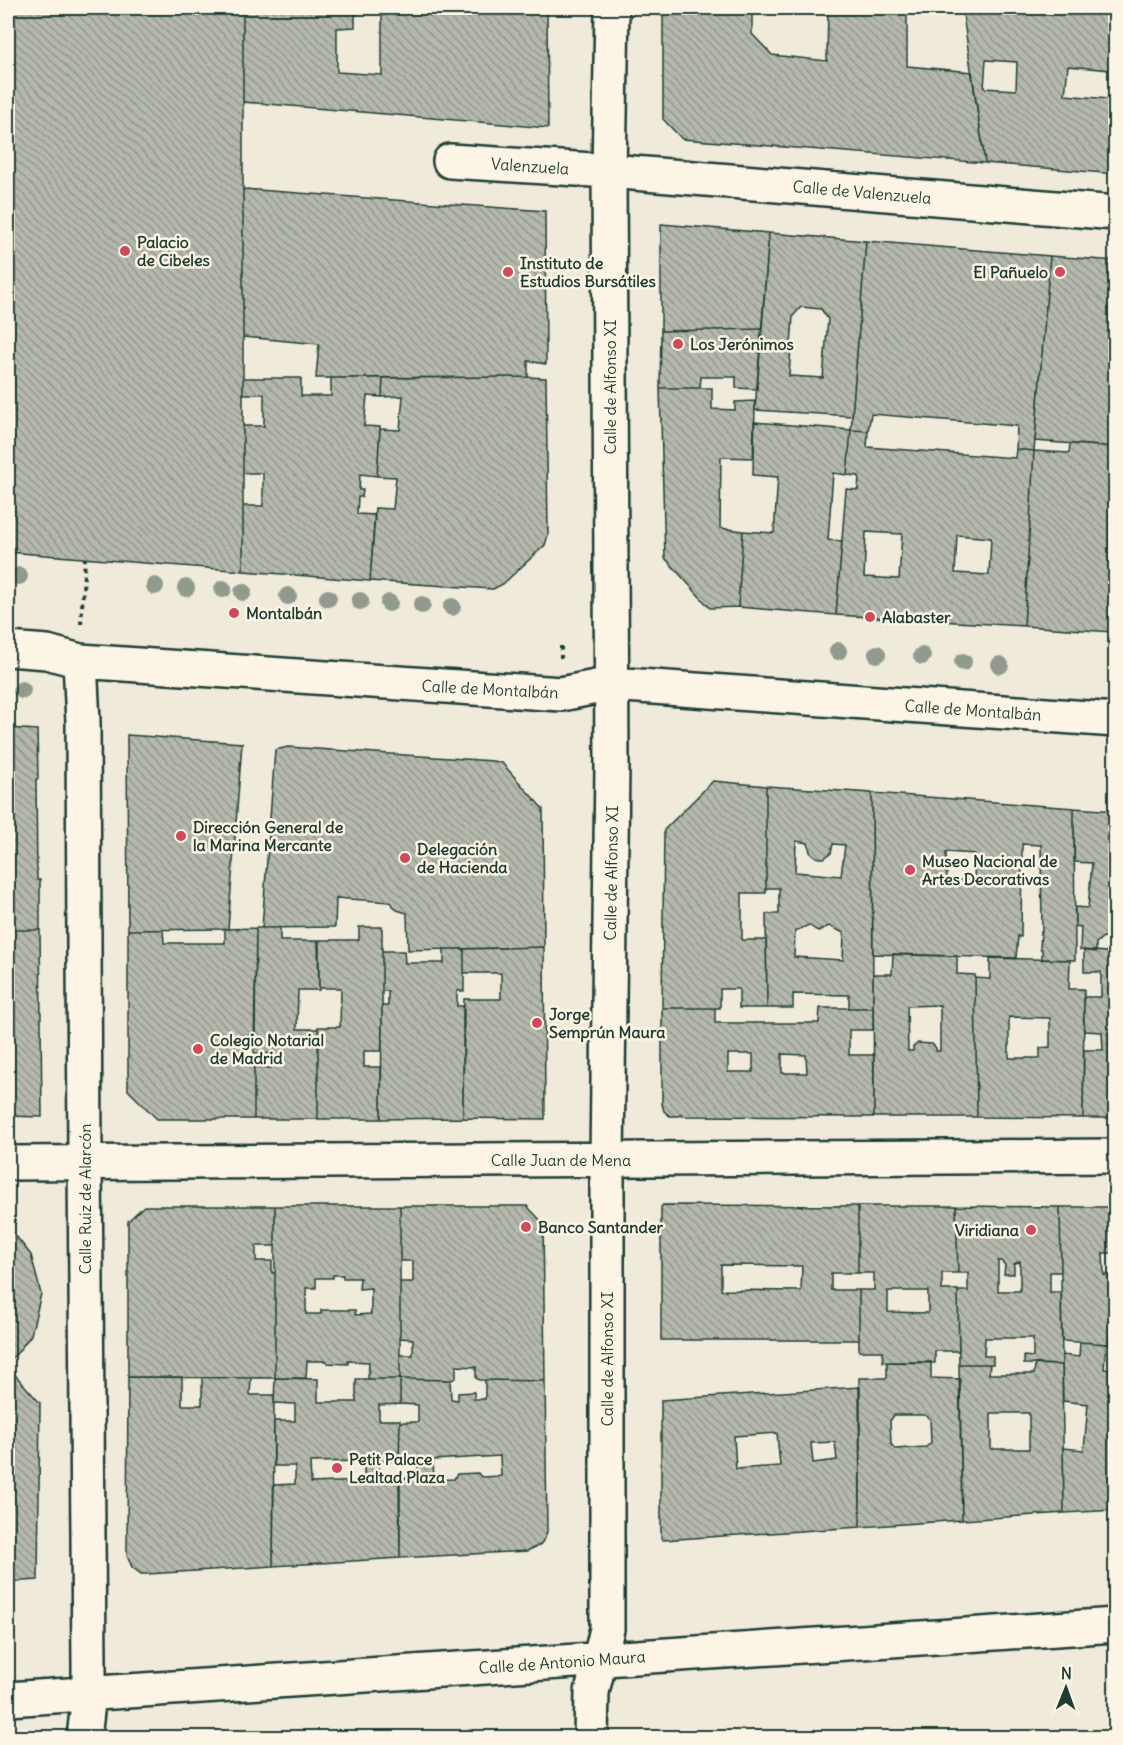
<svg xmlns="http://www.w3.org/2000/svg" width="1123" height="1745" font-family="Delius,sans-serif">
	<style>
		.building { fill: url(#building-back-hatch); stroke: #1f3d34; stroke-width: 1.5; fill-rule: evenodd }
		.lines { fill: none; stroke-linecap: round; stroke-linejoin: round }
		.minor-casing { stroke: #1f3d34; stroke-width: 38 }
		.path { stroke: #1f3d34; stroke-width: 4; stroke-dasharray: 4.5 4.5; stroke-linecap: butt }
		.minor { stroke: #fcf5e5; stroke-width: 33 }
		.tree { fill: #909b8e }
		.poi-dot { fill: #d1495b; stroke: #fcf5e5; stroke-width: 2 }
		.labels { text-anchor: middle; dominant-baseline: central; stroke-width: 5; stroke-linejoin: round; paint-order: stroke }
		.street-label { font-size: 16px; fill: #1f3d34; stroke: #fcf5e5 }
		.poi-label { font-size: 16px; font-weight: bold; fill: #1f3d34; stroke: #fcf5e5; text-anchor: start }
	</style>
	<defs>
		<pattern id="building-back-hatch" width="6" height="6" patternUnits="userSpaceOnUse" patternTransform="scale(1.5)"><rect width="6" height="6" fill="#b5b9ad"/><path d="M-1 5l2 2M0 0l6 6M5-1l2 2" fill="none" stroke="#93988e"/></pattern>
	</defs>
	<rect width="100%" height="100%" fill="#efeada"/>
	<filter id="ink" filterUnits="userSpaceOnUse"><feTurbulence type="fractalNoise" baseFrequency=".0167" numOctaves="2"/><feDisplacementMap in="SourceGraphic" scale="12" xChannelSelector="R" yChannelSelector="G"/><feConvolveMatrix kernelMatrix="1 2 1 2 8 2 1 2 1" color-interpolation-filters="sRGB"/></filter>
	<g filter="url(#ink)">
		<path class="building" d="M8 8H243V571L8 552Z
			M243 8H357V15H355V27L337 28V72L382 75V8H547L548 128 243 102Z
			M663 8H752V34L772 55 827 61 828 8H907V66L972 72 985 163 682 139 663 119Z
			M962 8H1116V174L985 163ZM986 60 1017 62 1016 90 984 88ZM1068 66 1110 70 1108 99 1065 95Z
			M243 189 545 211 546 364 528 361V377L316 378 319 344 243 337Z
			M661 224 769 233 762 329 661 331Z
			M769 233 866 241 852 416 755 410ZM801 307 821 309 828 319 823 378 789 376 793 316Z
			M866 241 1050 256 1034 451 1016 449 1017 426 871 414 868 431 851 430Z
			M1050 256 1116 261V447L1035 441Z
			M762 329 757 389 736 388V377H701L700 388H660L661 331Z
			M528 377 546 378 548 535 545 545 503 584 493 589 370 581 375 508 393 509 396 477 377 476 380 429 400 430 403 396 382 397 383 378Z
			M243 378H301V396H331V378H383L382 397 367 396 364 426 380 427 377 476 360 474 359 490H363L362 497H358L357 514 375 515 370 581 243 571V506H263V473H243V426H264V394H243Z
			M660 388H712V409L735 410V402L755 401 754 458 721 457 720 528 743 531 738 607 710 608 665 558Z
			M754 422 851 430 847 475 833 473 828 540 842 541 836 615 738 607 743 531 774 533 778 477 753 475Z
			M851 430 868 431 867 447 1015 458 1016 449 1034 451 1024 626 836 615 846 489 858 490 859 476 847 475ZM866 532 902 534 899 579 864 577ZM957 535 991 538 989 575 955 573Z
			M1070 444 1116 447 1113 492H1116V591L1113 632 1024 626 1034 451 1069 453Z
			M1116 591V632H1113Z
			M8 728 37 730 38 779H36L37 880H40V930H8Z
			M127 735 242 743 228 929 128 930Z
			M288 747 493 761 502 763 543 809 544 947 408 950 407 913 397 910 390 902 336 898 335 927 262 928 275 750Z
			M713 781 766 786V893H742V940H766L767 1008H739V989H720V1008H662L664 830Z
			M766 786 872 793 873 1008H849V995L793 994V1008H767L766 914H779V888H766ZM796 841 808 843 810 852 816 857 820 858H824L831 853 833 844 845 845 841 876 795 872ZM809 925 816 930 819 931 829 926 844 933 843 960 794 957 795 931Z
			M872 793 1074 808 1075 960 1042 959V949H1040L1041 932H1042L1041 845 1022 844 1021 937 1018 936 1016 958 873 954ZM946 852 975 854 974 881 947 879Z
			M1074 808 1116 811V941L1113 938 1103 937 1096 943V952L1080 950 1081 927 1075 926V907L1088 908 1092 863 1074 862Z
			M359 927H382V1051H364V1067H381V1119H318V1027H340L341 988H319V940H359Z
			M256 928 255 1035H243V1061L254 1060V1119H157L128 1090V930H163L164 943H225V929Z
			M256 928H280V941H318L319 990H298L297 1029H318V1119H254V1067L271 1068 272 1054 254 1053Z
			M8 930H40L42 1117 8 1116Z
			M544 947 545 1119 463 1118 464 999H501V973H464V949Z
			M444 949H464V991H457V1006H463V1118L381 1119 382 1006H388V991H382V951H404L405 963H444Z
			M1084 950 1116 953V1032H1114L1116 1118H1083L1084 1050H1103L1102 1032 1084 1031V997H1101V972H1084Z
			M893 954 957 956V974L975 975 977 1117H874L873 974H892ZM940 1005V1051H936V1048L932 1044 918 1043 913 1047V1051H908L907 1006Z
			M990 958 1070 960 1069 989H1084L1083 1118 977 1117 975 978 990 979ZM1009 1017 1050 1018V1047L1040 1048V1058H1009Z
			M662 1008H715V1023H819L820 1008H873V1030H849V1055H874V1117L682 1116V1114L678 1116H670L664 1111 662 1104ZM728 1054H753V1072H728ZM782 1054 806 1055 807 1073H782Z
			M663 1205 858 1206V1273H831V1290H859V1340H661V1207ZM721 1265 802 1266 801 1291 721 1290Z
			M144 1206H275V1246H256V1261H272V1273H275V1378L128 1377V1221Z
			M275 1206H400V1379H368L369 1362 348 1361V1364L327 1363V1361H307L306 1378H275ZM333 1275H343V1278H360L359 1289 371 1288V1314L355 1315V1310H321V1314H306V1288H316V1278H333Z
			M400 1206H527L543 1223 545 1381 479 1380 476 1378V1367L456 1366V1377L452 1380 400 1379V1355H413V1339L400 1338V1282H413V1261H400Z
			M858 1206H956L958 1273H942V1290H958V1291L959 1351H935V1363L883 1362V1351H859V1290H874V1273H858ZM888 1291H928V1313L888 1312Z
			M956 1206 1060 1207 1061 1272H1050V1292H1061L1062 1365 1024 1364V1356L1033 1357V1338H985L984 1356H993V1364H959L958 1291H968V1273H958ZM998 1261H1001L1005 1265 1004 1274H1014V1264L1020 1261V1291H998Z
			M1060 1207H1116V1253H1103L1104 1275H1116V1299L1113 1298 1109 1344 1062 1341Z
			M8 1226 31 1255 41 1294 31 1335 18 1352 8 1362Z
			M1080 1342 1106 1344 1104 1369 1116 1370V1510L1064 1513 1063 1448 1084 1450 1088 1404 1063 1401 1062 1355 1079 1357Z
			M887 1362H931V1378L960 1379 962 1520 860 1527 859 1378H887ZM894 1415H925L930 1419 931 1443 926 1447 895 1449 891 1444 890 1421Z
			M959 1364H990L989 1374H1034L1035 1364 1062 1365 1064 1513 962 1520ZM991 1413H1029V1449H991Z
			M8 1367 40 1403 38 1580 8 1582Z
			M128 1377H182V1405H202V1378H251L250 1395H274L273 1566 147 1574H141L132 1567 127 1555Z
			M275 1378 318 1379V1402H356V1379H400V1404L379 1405V1420H400L399 1461H379V1477H400V1558L273 1566 274 1485 295 1484V1466H274V1421H295V1404L274 1403ZM364 1461V1481L311 1483 310 1462Z
			M400 1379 450 1380 451 1399 458 1400V1393L474 1392V1399H485V1380L545 1381 547 1532 545 1538 540 1545 527 1551 400 1558 399 1478H418V1461H399L400 1422H418V1405L400 1404ZM500 1456 501 1476 481 1477 478 1473 457 1474 454 1479 434 1480 433 1460Z
			M860 1387V1527L663 1540 661 1538V1400ZM777 1433 780 1466 736 1469 734 1436ZM835 1442 837 1460 813 1463 811 1443Z"/>
		<g class="lines">
			<g class="minor-casing">
				<path id="minor" d="M450 161 609 171 1116 213
					M8 649 47 652 80 661 561 694 611 684 1116 720
					M80 661 83 722 85 1162 89 1663V1694L84 1738
					M8 1163 1116 1156
					M8 1699 1116 1625
					M591 1738 592 1692 607 1629V1159L612 766 609 171 612 8"/>
			</g>
			<path class="path" d="M81 624 85 558
				M561 646V658"/>
			<use href="#minor" class="minor"/>
		</g>
		<g class="tree">
			<circle cx="19" cy="576" r="9"/>
			<circle cx="155" cy="586" r="9"/>
			<circle cx="186" cy="588" r="9"/>
			<circle cx="223" cy="589" r="9"/>
			<circle cx="243" cy="592" r="9"/>
			<circle cx="288" cy="596" r="9"/>
			<circle cx="328" cy="598" r="9"/>
			<circle cx="360" cy="601" r="9"/>
			<circle cx="389" cy="603" r="9"/>
			<circle cx="422" cy="605" r="9"/>
			<circle cx="452" cy="607" r="9"/>
			<circle cx="838" cy="651" r="9"/>
			<circle cx="877" cy="654" r="9"/>
			<circle cx="922" cy="656" r="9"/>
			<circle cx="963" cy="662" r="9"/>
			<circle cx="1000" cy="665" r="9"/>
			<circle cx="22" cy="690" r="9"/>
		</g>
	</g>
	<g class="poi-dot">
		<circle cx="125" cy="251" r="6"/>
		<circle cx="508" cy="272" r="6"/>
		<circle cx="1060" cy="272" r="6"/>
		<circle cx="678" cy="344" r="6"/>
		<circle cx="234" cy="613" r="6"/>
		<circle cx="870" cy="617" r="6"/>
		<circle cx="181" cy="836" r="6"/>
		<circle cx="405" cy="858" r="6"/>
		<circle cx="910" cy="870" r="6"/>
		<circle cx="537" cy="1023" r="6"/>
		<circle cx="198" cy="1049" r="6"/>
		<circle cx="526" cy="1227" r="6"/>
		<circle cx="1031" cy="1230" r="6"/>
		<circle cx="337" cy="1468" r="6"/>
	</g>
	<g class="labels">
		<g class="street-label">
			<text transform="translate(530 166) rotate(4)">Valenzuela</text>
			<text transform="translate(862 192) rotate(5)">Calle de Valenzuela</text>
			<text transform="translate(610 387) rotate(-90)">Calle de Alfonso XI</text>
			<text transform="translate(490 689) rotate(3)">Calle de Montalbán</text>
			<text transform="translate(973 710) rotate(4)">Calle de Montalbán</text>
			<text transform="translate(611 873) rotate(-89)">Calle de Alfonso XI</text>
			<text x="561" y="1160">Calle Juan de Mena</text>
			<text transform="translate(85 1199) rotate(-90)">Calle Ruiz de Alarcón</text>
			<text transform="translate(607 1359) rotate(-90)">Calle de Alfonso XI</text>
			<text transform="translate(562 1662) rotate(-4)">Calle de Antonio Maura</text>
		</g>
		<g class="poi-label">
			<text x="137" y="242">Palacio<tspan x="137" dy="18">de Cibeles</tspan></text>
			<text x="520" y="263">Instituto de<tspan x="520" dy="18">Estudios Bursátiles</tspan></text>
			<text x="1048" y="272" text-anchor="end">El Pañuelo</text>
			<text x="690" y="344">Los Jerónimos</text>
			<text x="246" y="613">Montalbán</text>
			<text x="882" y="617">Alabaster</text>
			<text x="193" y="827">Dirección General de<tspan x="193" dy="18">la Marina Mercante</tspan></text>
			<text x="417" y="849">Delegación<tspan x="417" dy="18">de Hacienda</tspan></text>
			<text x="922" y="861">Museo Nacional de<tspan x="922" dy="18">Artes Decorativas</tspan></text>
			<text x="549" y="1014">Jorge<tspan x="549" dy="18">Semprún Maura</tspan></text>
			<text x="210" y="1040">Colegio Notarial<tspan x="210" dy="18">de Madrid</tspan></text>
			<text x="538" y="1227">Banco Santander</text>
			<text x="1019" y="1230" text-anchor="end">Viridiana</text>
			<text x="349" y="1459">Petit Palace<tspan x="349" dy="18">Lealtad Plaza</tspan></text>
		</g>
	</g>
	<rect width="1123" height="1745" fill="none" stroke="#fcf5e5" stroke-width="30"/>
	<rect x="15" y="15" width="1093" height="1715" fill="none" stroke="#1f3d34" stroke-width="2" filter="url(#ink)"/>
	<g transform="translate(1066 1688) rotate(1)" stroke="#fcf5e5" stroke-width="4.5" paint-order="stroke">
	<path d="M0-4.5L10 22L0 15L-10 22Z" fill="#1f3d34"/>
	<text y="-9" font-size="16" font-weight="bold" text-anchor="middle" fill="#1f3d34">N</text>
	</g>
</svg>
